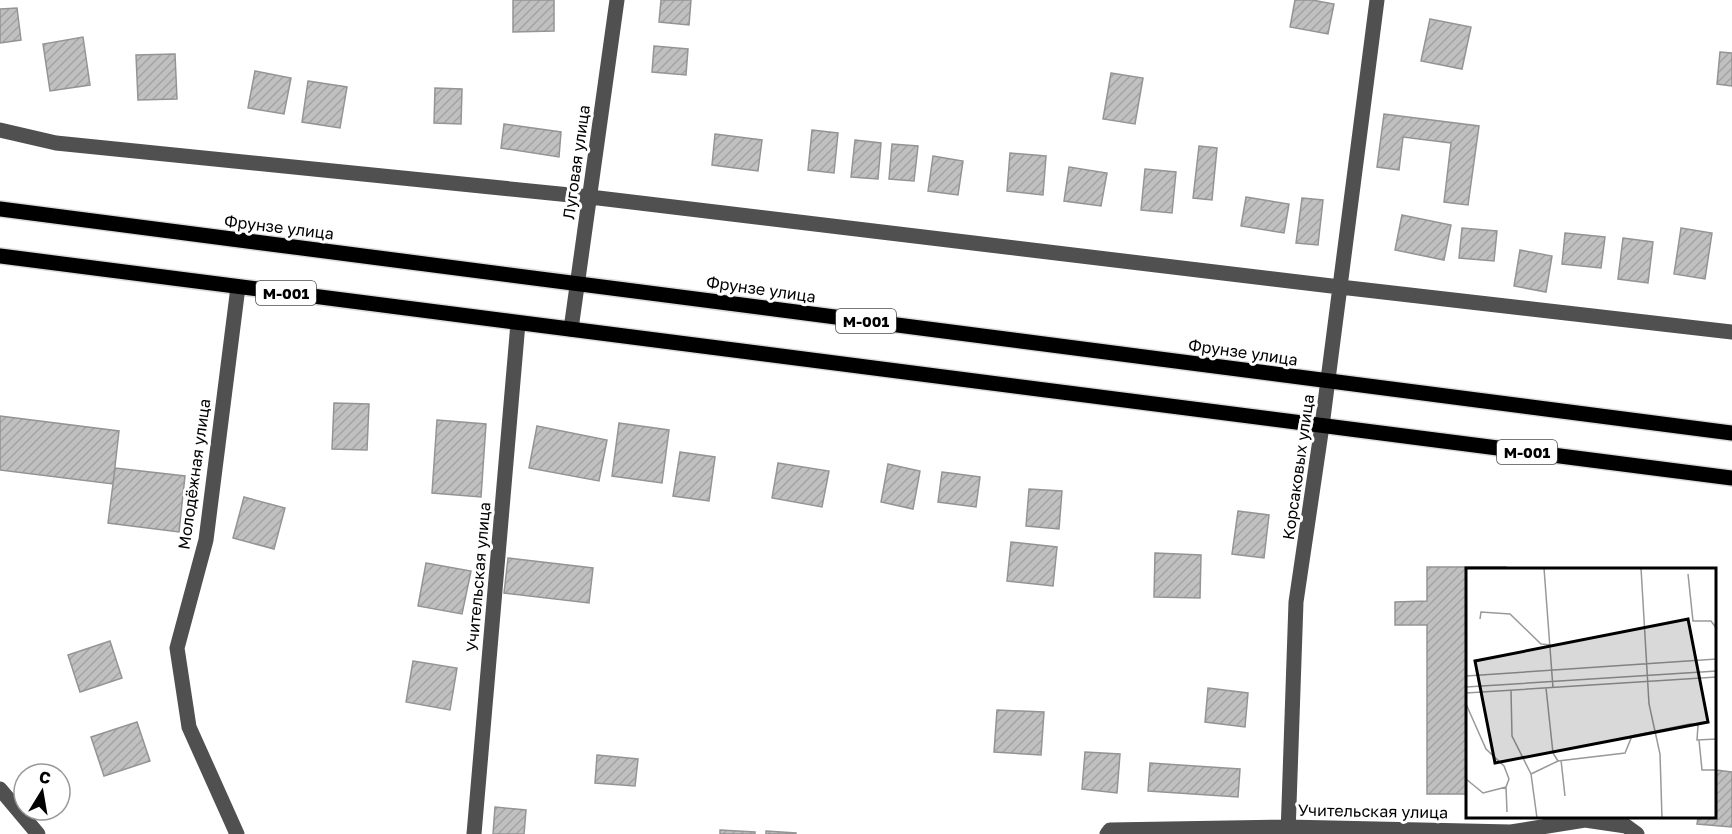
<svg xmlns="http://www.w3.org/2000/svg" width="1732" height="834" font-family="'Golos Text',sans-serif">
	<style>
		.building { fill: url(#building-hatch); stroke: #949494; stroke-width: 1.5 }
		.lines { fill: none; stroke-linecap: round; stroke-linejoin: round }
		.major-casing { stroke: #dbdbdb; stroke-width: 18 }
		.minor { stroke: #505050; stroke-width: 15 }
		.major { stroke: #000; stroke-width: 15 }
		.labels { text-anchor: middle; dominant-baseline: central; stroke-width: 6; stroke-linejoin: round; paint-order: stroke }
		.shield { fill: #fff; stroke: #4c4c4c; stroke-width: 1.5 }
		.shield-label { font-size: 15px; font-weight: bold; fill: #000 }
		.street-label { font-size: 16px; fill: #000; stroke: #fff }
		.inset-road { fill: none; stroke: #999; stroke-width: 1.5 }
		.view { fill: #000; fill-opacity: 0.15; stroke: #000; stroke-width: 3 }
		.inset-edge { fill: none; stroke: #000; stroke-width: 3 }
	</style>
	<defs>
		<pattern id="building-hatch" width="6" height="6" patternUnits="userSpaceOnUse" patternTransform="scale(1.5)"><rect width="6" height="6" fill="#c0c0c0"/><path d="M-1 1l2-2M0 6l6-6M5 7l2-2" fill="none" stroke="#a3a3a3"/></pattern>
	</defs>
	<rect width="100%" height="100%" fill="#fff"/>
	<path class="building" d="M513 0H554V31L513 32Z
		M661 0H691L689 25 659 22Z
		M1295 0H1312L1334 4 1328 34 1290 27Z
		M17 8 21 40 0 43V9Z
		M1430 19 1471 27 1462 69 1421 61Z
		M83 37 90 85 50 91 43 44Z
		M654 46 688 49 686 75 652 72Z
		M1720 52 1732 53V86L1717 84Z
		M175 54 177 99 138 100 136 55Z
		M255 71 291 78 284 114 248 108Z
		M1111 73 1143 78 1135 124 1103 119Z
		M308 81 347 87 340 128 302 122Z
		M435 88 462 89 461 124 434 123Z
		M1384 114 1479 126 1468 205 1444 202 1451 143 1403 137 1399 170 1377 167Z
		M504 124 561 132 559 157 501 148Z
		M812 130 838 133 834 173 808 170Z
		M715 134 762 140 758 171 712 165Z
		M855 140 881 143 878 179 851 177Z
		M892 144 918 146 914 181 889 179Z
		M1199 146 1217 148 1212 200 1193 198Z
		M1010 153 1046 156 1043 195 1007 191Z
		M933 156 963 161 958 195 928 191Z
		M1069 167 1107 173 1101 206 1064 201Z
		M1145 169 1176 172 1172 213 1141 210Z
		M1246 197 1289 204 1284 233 1241 226Z
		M1302 198 1323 200 1318 245 1296 243Z
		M1402 215 1451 225 1444 260 1395 250Z
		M1462 228 1497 231 1494 261 1459 258Z
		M1681 228 1712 233 1705 279 1674 274Z
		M1565 233 1605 237 1601 268 1562 264Z
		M1623 238 1653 242 1648 283 1618 279Z
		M1520 250 1552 256 1546 292 1514 286Z
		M334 403 369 404 367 450 332 449Z
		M0 416 119 431 113 484 0 470Z
		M437 420 486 424 481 497 432 493Z
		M619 423 669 430 662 483 612 476Z
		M537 426 607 440 599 481 529 468Z
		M680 452 715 457 709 501 673 496Z
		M778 463 829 471 822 507 772 498Z
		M888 464 920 471 913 509 881 502Z
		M115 468 185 476 179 532 108 523Z
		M942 472 980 477 976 507 938 502Z
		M1029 489 1062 491 1059 529 1026 526Z
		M244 497 285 508 274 549 233 538Z
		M1238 511 1269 515 1264 558 1232 554Z
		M1011 542 1057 547 1053 586 1007 581Z
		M1155 553 1201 555 1200 598 1154 597Z
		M508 558 593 568 589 603 504 593Z
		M426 563 471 571 462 614 418 606Z
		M1427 567H1506V570H1468V794H1427V625H1395V602L1427 601Z
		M110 641 122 678 80 692 68 655Z
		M413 661 457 668 450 710 406 702Z
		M1208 688 1248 693 1245 727 1205 722Z
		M997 710 1044 712 1041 755 994 752Z
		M137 722 150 761 104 776 91 737Z
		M1085 752 1120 754 1117 793 1082 789Z
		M597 755 638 759 635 786 595 783Z
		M1150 763 1240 769 1238 797 1148 791Z
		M1716 770 1732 772V827L1697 824 1698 818H1716Z
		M495 807 526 810 524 834H493Z
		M720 830 755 832V834H720Z
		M766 831 796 833V834H766Z"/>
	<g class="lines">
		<g class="major-casing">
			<path id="major" d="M0 209 1732 433
				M0 256 1732 478"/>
		</g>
		<path class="minor" d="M0 130 56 143 590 197 1340 287 1732 332
			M571 329 617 0
			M0 789 38 834
			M237 834 189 727 177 648 206 540 238 287
			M474 834 518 323
			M1107 834 1110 830 1287 827 1511 832 1585 820 1626 826 1637 834
			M1288 834 1296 602 1322 426 1377 0"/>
		<use href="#major" class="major"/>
	</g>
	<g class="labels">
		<g class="shield">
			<rect x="256" y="281" width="60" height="24" rx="4.5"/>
			<rect x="836" y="309" width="60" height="24" rx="4.5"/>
			<rect x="1497" y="440" width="60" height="24" rx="4.5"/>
		</g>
		<g class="shield-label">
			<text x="286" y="293">M-001</text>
			<text x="866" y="321">M-001</text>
			<text x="1527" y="452">M-001</text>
		</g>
		<g class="street-label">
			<text transform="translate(576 162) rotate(-82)">Луговая улица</text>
			<text transform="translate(279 227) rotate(7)">Фрунзе улица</text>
			<text transform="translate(761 289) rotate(8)">Фрунзе улица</text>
			<text transform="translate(1243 352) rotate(8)">Фрунзе улица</text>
			<text transform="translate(1298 467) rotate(-82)">Корсаковых улица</text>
			<text transform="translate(194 474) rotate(-82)">Молодёжная улица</text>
			<text transform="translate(478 577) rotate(-85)">Учительская улица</text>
			<text transform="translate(1373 811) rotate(1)">Учительская улица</text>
		</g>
	</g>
	<g transform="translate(1466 568)">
		<rect width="250" height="250" fill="#fff"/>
		<path class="inset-road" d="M78 0 87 120M175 0 183 136 194 186 196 250M222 6 227 53H245L251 61M14 51 15 44 44 46 75 76 85 77M0 108 251 91M0 119 251 103M80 120 87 185 92 193M45 122 46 168 65 206 71 250M0 125 251 109M0 136 20 181 38 198 43 211 40 219 17 225 0 211M233 172 236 202H251M95 192 99 228M65 206 92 193 159 185 166 168 224 156 232 157 231 172 251 171M40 219 41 244"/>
		<path class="view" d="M222 51 242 154 29 195 9 93Z"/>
		<rect width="250" height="250" class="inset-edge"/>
	</g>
	<g transform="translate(42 792) rotate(11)"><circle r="28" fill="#ffffff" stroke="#999999" stroke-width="1.5"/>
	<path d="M0-4.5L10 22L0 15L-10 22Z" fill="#000000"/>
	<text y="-9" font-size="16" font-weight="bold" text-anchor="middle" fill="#000000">С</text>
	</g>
</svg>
